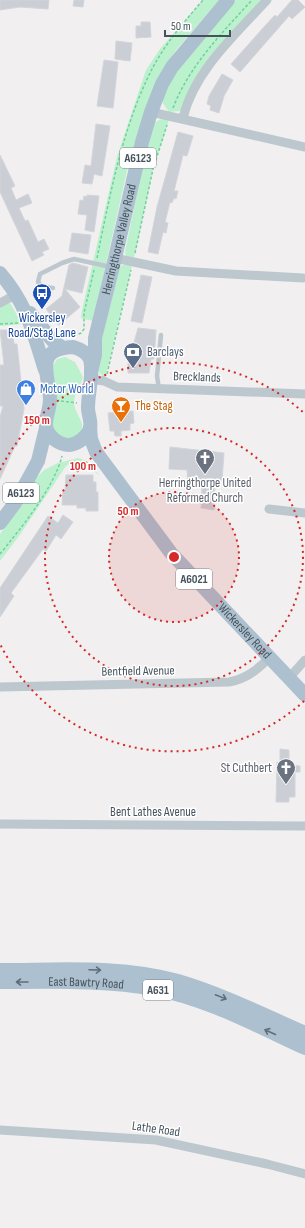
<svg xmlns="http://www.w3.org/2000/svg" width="305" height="1228" font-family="'Sofia Sans Condensed',sans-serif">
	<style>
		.green { fill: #bbf1cd }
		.building { fill: #cbced4; stroke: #d2d5db }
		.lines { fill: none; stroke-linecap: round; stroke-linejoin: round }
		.path { stroke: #72d09d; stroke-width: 1.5; stroke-dasharray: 3 2; stroke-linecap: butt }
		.service { stroke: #bcc7ce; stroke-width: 4.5 }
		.minor { stroke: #bcc7ce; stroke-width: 9 }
		.primary { stroke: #adc0cf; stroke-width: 14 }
		.oneway { stroke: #606e7a }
		.ring { fill: none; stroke: #d62828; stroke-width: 2; stroke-dasharray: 2 4 }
		.labels { text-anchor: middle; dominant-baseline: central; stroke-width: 3; stroke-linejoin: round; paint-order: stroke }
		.shield { fill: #fff; stroke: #7e878e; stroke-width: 1 }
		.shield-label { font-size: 12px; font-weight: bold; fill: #46535d }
		.street-label { font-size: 13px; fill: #46535d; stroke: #fff }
		.transit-label { font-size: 13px; fill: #164399; stroke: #fff }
		.service-label { font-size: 13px; fill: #4e5e75; stroke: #fff; text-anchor: start }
		.shop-label { font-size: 13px; fill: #366cbe; stroke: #fff; text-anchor: start }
		.food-label { font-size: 13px; fill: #c56008; stroke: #fff; text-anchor: start }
		.worship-label { font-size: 13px; fill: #5b616d; stroke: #fff }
		.centre { fill: #d62828; stroke: #fff; stroke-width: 2 }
		.ring-label { font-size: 12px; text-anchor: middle; font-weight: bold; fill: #d62828; stroke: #fff; stroke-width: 3; stroke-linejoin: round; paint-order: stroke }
	</style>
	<rect width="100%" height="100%" fill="#f1efef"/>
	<path class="green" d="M203 0H219L176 50 160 76 142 119 127 171 93 321 81 318 82 310 117 157 146 70 160 49Z
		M236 0H263L180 111 169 112 162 102C166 73 215 22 236 0Z
		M162 119 169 120 153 169 134 258 126 256 125 252 149 135C151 126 153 122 162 119Z
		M122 265H132L105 379 98 371 100 347 119 268Z
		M10 303 22 324 0 326V307Z
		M65 357 75 362 83 377C81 386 74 393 74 403 75 417 93 428 73 437 67 439 61 437 55 435L52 426 53 366 57 359Z
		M78 458 87 461 100 476C90 468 79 458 66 466L19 536 0 561V534L35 479 44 470 58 463Z"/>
	<path class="building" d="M0 0H49L48 9 20 7 0 10Z
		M74 0H84L83 7 73 6Z
		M292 0H298L305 7 292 19 289 16 240 72 231 64 263 28 275 15 277 17Z
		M141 22H150L151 37 136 38V26H141Z
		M116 41 132 43 130 61 115 59Z
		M104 60 118 62 113 108 97 106Z
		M222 74 233 80 224 96 219 113 210 110 211 106 207 104 209 96Z
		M96 124 110 126 102 176 94 174 92 184 82 183 85 165 91 166Z
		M178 132 193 136 187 156 183 155 174 191H178L176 199 174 198 172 203 170 202 165 222 168 223 166 233 163 232 158 254 148 252 157 207Z
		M0 155 15 186 11 188 16 200 28 194 32 203 19 208 25 221 28 220 38 242 44 239 49 249 42 252 44 255 32 261 0 192Z
		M87 195 99 196 94 232 85 230 87 215 78 214 80 200 83 201 84 196 87 197Z
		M72 233 91 235 88 254 69 251Z
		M73 263 88 267 82 293 65 289 80 307 59 325 46 309 62 296 69 265Z
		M141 275 152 277 142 323 131 321Z
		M138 328 156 330 154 359H151L149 373H128V364Z
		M0 330H9V335H13L14 344H17L24 409 17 446H15L0 479V417L3 406H0V365H4Z
		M133 411 134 423 130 424V430L121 431V436H115L114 431H110L108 413Z
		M170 447 224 453 222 480 215 481 214 510 201 508 202 488 188 485 187 470 169 469Z
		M66 475H93V482H96V492H98V511H86V508H77V505H62L63 491H65Z
		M63 515 73 522 61 539 56 535 46 551 43 549 11 593 14 596 0 617V588L48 516 58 523Z
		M280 749 289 750V765L300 766V772H295V797H289V802H276L277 762 280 763Z"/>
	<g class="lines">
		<path class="path" d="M173 108C189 66 222 33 252 0
			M135 253 153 169 167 125
			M97 258C110 195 122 129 151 71 164 45 184 22 203 0
			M0 324 18 323
			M74 336 81 333 84 329V313L94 270
			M107 374 131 270
			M61 401 77 403
			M0 554C21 528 54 488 62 456"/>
		<path class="service" d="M53 288 42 287 38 282 40 274 62 263 74 259 111 267
			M159 389 157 376 161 335"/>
		<path class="minor" d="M151 112 305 147
			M183 118C194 71 236 34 267 0
			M115 258 176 271 303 278
			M0 303 17 294
			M90 379 104 381 117 387 305 394
			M269 509 305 513
			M289 678 305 660
			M0 687 229 682C246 679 257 670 269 658
			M0 824 305 826
			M0 1130 156 1140 267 1164 305 1174"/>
		<g class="primary">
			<path d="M0 273C27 304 33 332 45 370"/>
			<path d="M30 313 53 341 63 348"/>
			<path d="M73 347C80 349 87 352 90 359 94 374 88 392 88 408 88 414 92 423 90 429 87 437 78 444 69 445 64 445 59 443 55 440 38 426 50 416 50 399 49 374 33 349 73 347Z"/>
			<path id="s1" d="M91 372 95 355V338L115 258 142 142 151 112 162 84 172 67 228 0"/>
			<path id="s2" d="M90 428 91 439 96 452 171 553 305 695"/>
			<path d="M0 523 15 503 38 461 46 428"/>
			<path d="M0 970C59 970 121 965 178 981 222 994 264 1015 305 1033"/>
			<path id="s3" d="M0 982C52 982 104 980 155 989 208 999 257 1026 305 1048"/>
		</g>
	</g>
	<defs><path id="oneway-shaft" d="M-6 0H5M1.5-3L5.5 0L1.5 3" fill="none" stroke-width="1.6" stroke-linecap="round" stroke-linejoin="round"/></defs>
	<g class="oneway">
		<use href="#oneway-shaft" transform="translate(95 970) rotate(2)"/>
		<use href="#oneway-shaft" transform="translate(22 982) rotate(180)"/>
		<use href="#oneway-shaft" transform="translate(221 997) rotate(22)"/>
		<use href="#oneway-shaft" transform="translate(270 1032) rotate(-156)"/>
	</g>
	<circle cx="174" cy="557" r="65" fill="#d62828" fill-opacity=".12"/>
	<g class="ring">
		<circle cx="174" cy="557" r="65"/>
		<circle cx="174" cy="557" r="129"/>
		<path d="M304 701A194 194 0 0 1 0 644M0 470A194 194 0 0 1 304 413"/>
	</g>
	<defs>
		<g id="bus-pin" transform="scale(1)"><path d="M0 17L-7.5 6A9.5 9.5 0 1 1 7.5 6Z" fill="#1a4fb4" stroke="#fff"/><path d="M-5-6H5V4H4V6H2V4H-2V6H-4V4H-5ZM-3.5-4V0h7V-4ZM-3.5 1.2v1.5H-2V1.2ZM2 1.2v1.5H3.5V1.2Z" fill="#fff"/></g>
		<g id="bank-pin" transform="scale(1)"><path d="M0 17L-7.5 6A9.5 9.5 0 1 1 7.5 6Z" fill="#5c6f8a" stroke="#fff"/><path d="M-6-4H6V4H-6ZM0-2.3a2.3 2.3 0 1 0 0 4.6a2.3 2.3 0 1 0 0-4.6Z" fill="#fff"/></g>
		<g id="shop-pin" transform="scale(1)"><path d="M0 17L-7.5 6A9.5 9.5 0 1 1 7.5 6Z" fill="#3f7fe0" stroke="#fff"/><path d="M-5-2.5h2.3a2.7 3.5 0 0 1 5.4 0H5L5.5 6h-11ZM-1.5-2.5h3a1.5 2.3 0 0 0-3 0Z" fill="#fff"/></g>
		<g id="bar-pin" transform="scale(1)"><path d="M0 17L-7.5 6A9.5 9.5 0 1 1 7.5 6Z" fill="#e8710a" stroke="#fff"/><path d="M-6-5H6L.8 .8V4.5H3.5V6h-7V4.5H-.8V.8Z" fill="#fff"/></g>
		<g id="church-pin" transform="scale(1)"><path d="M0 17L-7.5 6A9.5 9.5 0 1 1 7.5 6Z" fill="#6b7280" stroke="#fff"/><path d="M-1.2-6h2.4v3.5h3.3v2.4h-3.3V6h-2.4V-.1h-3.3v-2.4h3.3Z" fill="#fff"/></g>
	</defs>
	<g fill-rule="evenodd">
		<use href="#bus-pin" x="42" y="293"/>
		<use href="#bank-pin" x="133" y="352"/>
		<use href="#shop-pin" x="26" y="389"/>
		<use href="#bar-pin" x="121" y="406"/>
		<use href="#church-pin" x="205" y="458"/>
		<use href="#church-pin" x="286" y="768"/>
	</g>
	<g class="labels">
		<g class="shield">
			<rect x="120" y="148" width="36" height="20" rx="3"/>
			<rect x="3" y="483" width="36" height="20" rx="3"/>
			<rect x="176" y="569" width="36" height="20" rx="3"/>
			<rect x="143" y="980" width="30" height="20" rx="3"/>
		</g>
		<g class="shield-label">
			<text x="138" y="158">A6123</text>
			<text x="21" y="493">A6123</text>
			<text x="194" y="579">A6021</text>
			<text x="158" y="990">A631</text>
		</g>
		<g class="street-label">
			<text stroke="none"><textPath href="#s1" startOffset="136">Herringthorpe Valley Road</textPath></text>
			<text transform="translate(197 377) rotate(2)">Brecklands</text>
			<text stroke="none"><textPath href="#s2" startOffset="258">Wickersley Road</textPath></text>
			<text transform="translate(138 671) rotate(-1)">Bentfield Avenue</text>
			<text x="153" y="812">Bent Lathes Avenue</text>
			<text stroke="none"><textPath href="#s3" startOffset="86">East Bawtry Road</textPath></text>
			<text transform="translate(156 1129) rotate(8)">Lathe Road</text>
		</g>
		<g class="transit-label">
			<text x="42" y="318">Wickersley<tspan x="42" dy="15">Road/Stag Lane</tspan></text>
		</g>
		<g class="service-label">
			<text x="147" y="352">Barclays</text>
		</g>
		<g class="shop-label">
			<text x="40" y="389">Motor World</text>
		</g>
		<g class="food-label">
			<text x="135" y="406">The Stag</text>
		</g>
		<g class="worship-label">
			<text x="205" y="483">Herringthorpe United<tspan x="205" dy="15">Reformed Church</tspan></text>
			<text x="272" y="768" text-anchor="end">St Cuthbert</text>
		</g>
	</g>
	<circle cx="174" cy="557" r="6" class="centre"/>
	<g class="ring-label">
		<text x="37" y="424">150 m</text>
		<text x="83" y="470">100 m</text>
		<text x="128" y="515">50 m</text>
	</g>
	<path d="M165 30v6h65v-6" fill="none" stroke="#46535d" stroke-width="2"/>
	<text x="171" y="30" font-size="12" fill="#46535d" stroke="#ffffff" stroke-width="3" paint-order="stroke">50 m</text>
</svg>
